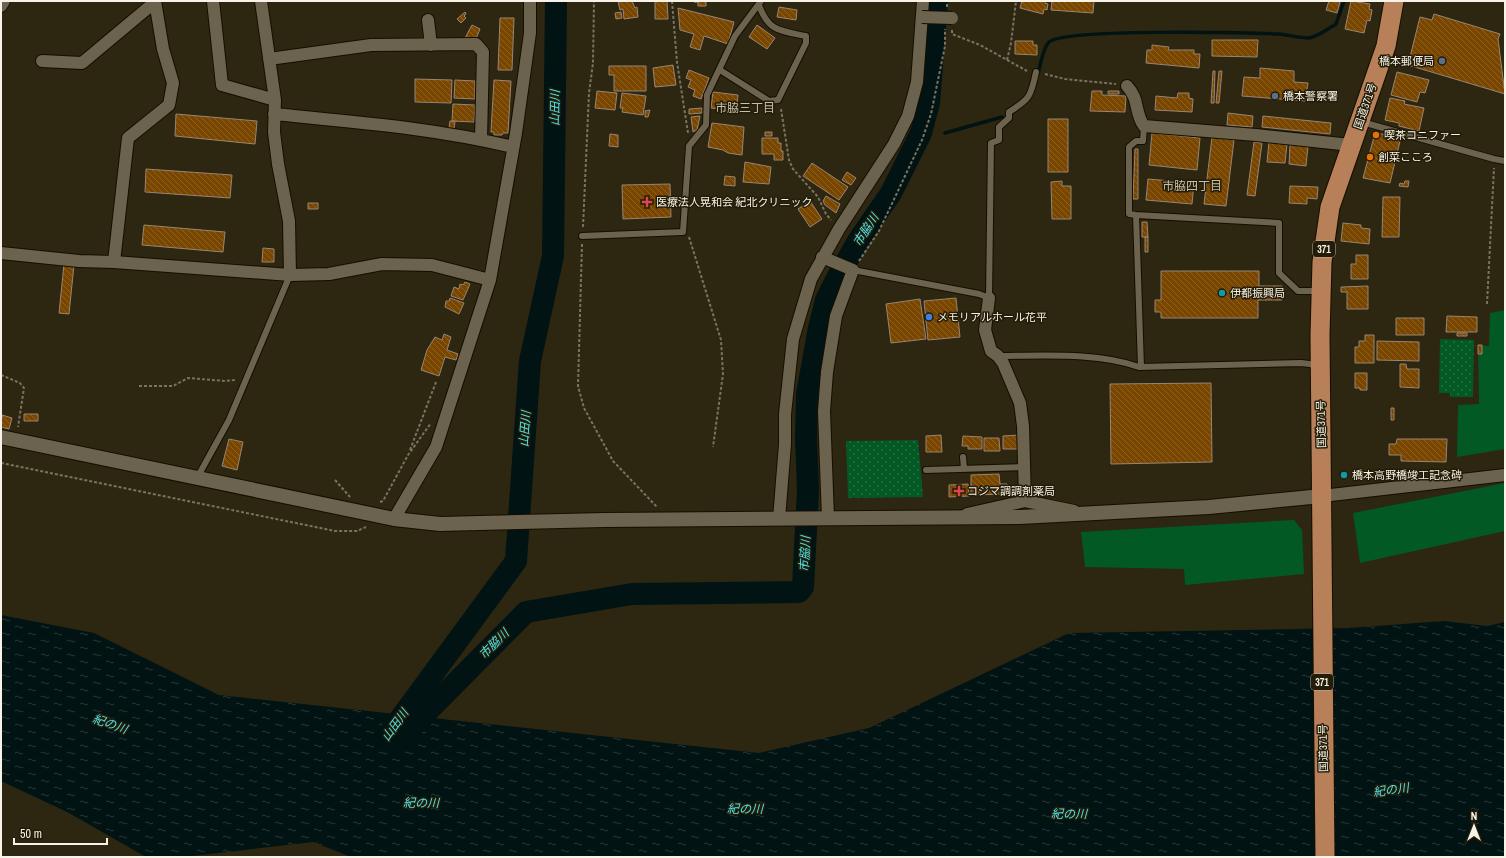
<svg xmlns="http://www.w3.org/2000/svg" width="1506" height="858" font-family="'Archivo Narrow','Noto Sans JP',sans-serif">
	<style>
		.grass { fill: url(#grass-dots) }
		.park { fill: #035924 }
		.water { fill: url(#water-ripples) }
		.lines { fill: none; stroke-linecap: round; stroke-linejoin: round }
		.stream { stroke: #021314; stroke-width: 3.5 }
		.river { stroke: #021314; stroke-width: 22 }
		.building { fill: url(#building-back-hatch); stroke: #988573 }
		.service-casing { stroke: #150e00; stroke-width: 8 }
		.minor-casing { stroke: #150e00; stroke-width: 14 }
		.tertiary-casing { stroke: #150e00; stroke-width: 16 }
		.trunk-casing { stroke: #150e00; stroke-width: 21 }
		.path { stroke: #797361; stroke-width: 2; stroke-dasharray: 3 2; stroke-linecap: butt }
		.service { stroke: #6b634d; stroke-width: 6 }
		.minor { stroke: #6b634d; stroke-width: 12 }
		.tertiary { stroke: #6b634d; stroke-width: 14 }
		.trunk { stroke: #b88058; stroke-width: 19 }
		.minor-bridge-casing { stroke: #150e00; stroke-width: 14; stroke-linecap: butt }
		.minor-bridge { stroke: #6b634d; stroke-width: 12 }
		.service-dot { fill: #5c6f8a; stroke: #231c08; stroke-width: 1.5 }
		.food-dot { fill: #e8710a; stroke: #231c08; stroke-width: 1.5 }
		.health-dot { fill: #e0444e; stroke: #231c08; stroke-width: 1.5 }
		.culture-dot { fill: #0f9aa8; stroke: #231c08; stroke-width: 1.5 }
		.shop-dot { fill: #3f7fe0; stroke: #231c08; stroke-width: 1.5 }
		.labels { text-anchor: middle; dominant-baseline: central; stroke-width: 3; stroke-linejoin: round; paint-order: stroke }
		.shield { fill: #231c08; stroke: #b7b2a3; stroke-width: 1 }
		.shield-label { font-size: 10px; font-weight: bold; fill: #f7f3e6 }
		.poi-label { font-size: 11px; fill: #f7f3e6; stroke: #231c08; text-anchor: start }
		.street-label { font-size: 11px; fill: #f7f3e6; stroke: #231c08 }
		.water-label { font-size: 12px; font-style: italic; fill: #4de4eb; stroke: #231c08 }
		.neighbourhood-label { font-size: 12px; fill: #c6bea5; stroke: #231c08 }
	</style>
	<defs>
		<pattern id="grass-dots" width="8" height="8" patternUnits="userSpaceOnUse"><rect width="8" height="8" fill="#035924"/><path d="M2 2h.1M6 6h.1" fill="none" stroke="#287144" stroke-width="1.8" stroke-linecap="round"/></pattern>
		<pattern id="water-ripples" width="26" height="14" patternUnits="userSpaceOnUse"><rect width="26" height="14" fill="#021314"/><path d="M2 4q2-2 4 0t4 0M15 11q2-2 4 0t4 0" fill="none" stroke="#283636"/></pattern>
		<pattern id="building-back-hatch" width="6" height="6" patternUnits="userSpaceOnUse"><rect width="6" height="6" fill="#794600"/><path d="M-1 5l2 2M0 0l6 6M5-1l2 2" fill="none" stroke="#8d6125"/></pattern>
	</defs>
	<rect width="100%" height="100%" fill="#2d2611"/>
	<path class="grass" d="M1440 339 1474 340 1473 397H1450V393H1439Z
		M918 440 923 497 848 498 846 441Z"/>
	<path class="park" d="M1505 310V449L1457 457 1458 405 1479 404 1478 345 1489 346 1490 313Z
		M1505 483V531L1360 563 1353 513Z
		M1294 520 1302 530 1304 574 1185 585 1184 569 1085 567 1081 532Z"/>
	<path class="water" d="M1 615 94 633 219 695 759 753 869 728 1069 633 1349 628 1444 621 1487 626 1505 622V857H351L313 842 184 857H146L69 813 1 781Z"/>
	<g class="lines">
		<path class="stream" d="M1039 70C1041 62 1043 48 1049 42 1066 28 1247 33 1279 34 1289 35 1300 38 1309 38 1317 37 1329 28 1336 24L1344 1
			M945 133 1002 117"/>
		<path class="river" d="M386 738 516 561 530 361 553 256 556 1
			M401 738 526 612 632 594 799 592 803 587 808 490 806 439 807 394 819 328 826 300 836 280 858 241 891 193 921 133 929 103 937 1"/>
	</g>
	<path class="building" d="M618 1H632L635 8 637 7 638 17 624 19 623 9 620 10Z
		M655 1H667L668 19H655Z
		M706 1V6H698V2H694Z
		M1022 1H1045V3L1048 4 1047 10 1044 9 1043 14 1020 8Z
		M1052 1H1094L1093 13 1051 10Z
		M1329 1 1340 2 1337 13 1326 10Z
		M1351 1 1370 4 1369 9 1372 10 1370 21 1367 20 1364 33 1345 29Z
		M779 7 797 10 796 20 777 17Z
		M678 8 734 22 728 44 704 36 700 50 690 47 694 34 680 30Z
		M465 12 466 14 464 16 466 18 461 23 457 19Z
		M621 12 622 18 616 19 615 13Z
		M1434 14 1500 34 1498 39 1505 94 1408 65 1420 17 1432 20Z
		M500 18H514L512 70H498Z
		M472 25 480 29 475 41 465 38Z
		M757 25 775 38 767 49 749 37Z
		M1212 40H1258L1257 57 1212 56Z
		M1015 41H1033V45H1037V55L1015 54Z
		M1152 45 1169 47 1168 50H1194V54H1200L1199 68 1146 63 1147 50H1152Z
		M673 65 676 85 655 87 653 68Z
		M609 66H646V91H614V75H609Z
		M1260 68 1294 71V82L1308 83 1305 101 1242 96 1244 77 1260 78Z
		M689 70 709 78 701 99 693 96 695 90 688 87 691 80 686 78Z
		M1213 71H1215L1214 103H1211Z
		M1219 71H1222L1219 103H1216Z
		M1397 72 1429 80 1425 93 1420 92 1417 102 1391 95Z
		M415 79 452 80 451 103 415 102Z
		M455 80 475 81V99L454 98Z
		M494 80 511 81 508 133H503L502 135H494V132H491Z
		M597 91 617 93 615 110 595 108Z
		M1092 91H1102V95L1126 96 1125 112 1090 111Z
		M1108 91H1119V94H1108Z
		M713 92 738 95 736 111 711 108Z
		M622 93 646 96 643 115 622 112 623 108H620Z
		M1178 93H1189V98L1193 99 1192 112 1155 110 1156 96 1177 98Z
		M1390 98 1405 101 1404 104 1424 108 1419 131 1399 126V123L1385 120Z
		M453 104 475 105 474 122 452 121Z
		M702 108V113L689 114V109Z
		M650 110 648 117H645V111Z
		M1228 113 1253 116 1252 127 1227 125Z
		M176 114 257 121 255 144 175 136Z
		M700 116 697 130 693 132 691 117Z
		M1263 116 1331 123 1330 134 1262 127Z
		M1048 119H1068V172H1048Z
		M450 121H455L454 129 449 128Z
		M712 123 744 127 742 155 728 153 723 150 708 147Z
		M765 132H772V136H765Z
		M1152 133 1200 138 1197 170 1149 165Z
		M1375 133 1401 137 1390 183 1363 178Z
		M610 134 618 135V147L609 146Z
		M1212 137 1234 140 1226 206 1204 204Z
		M762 138H778V143H781V151H783V160H774V154H762Z
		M1254 142 1262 143 1255 196 1247 195Z
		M1269 142 1287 144 1285 163 1267 162Z
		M1290 145 1308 146 1306 166 1289 164Z
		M1135 149H1138V199H1133Z
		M745 162 771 167 769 184 743 182Z
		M812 163 848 187 839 200 803 176Z
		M146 169 232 175 230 198 145 192Z
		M847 172 856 178 851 185 842 180Z
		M725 176 735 177V186L724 185Z
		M1148 179 1194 183 1192 204 1146 200Z
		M1062 181V186H1071V219H1052L1051 182Z
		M1405 181H1409L1408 187 1399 186 1400 183 1404 184Z
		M670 184 671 217 623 219 622 185Z
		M1290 186 1318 187 1317 199 1307 198V204L1289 203Z
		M826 196 840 204 836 213 825 205 823 201Z
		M1383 197H1400L1399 237H1382Z
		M810 201 822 219 810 227 798 209Z
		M308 203H318V209H308Z
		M1142 222H1147L1148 237H1142Z
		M1343 223 1361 225V228L1370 229 1369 244 1341 241Z
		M144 225 225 232 223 252 142 245Z
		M1145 237H1148V252H1145Z
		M263 248 274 249V262H262Z
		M1356 255H1368V279H1351V264H1356Z
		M64 264 74 265 69 314 59 313Z
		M1161 271H1259V286H1282V300H1258V318H1161V312H1155V300H1161Z
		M465 282 470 284 463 300 451 296 454 287 459 289 460 284 463 285Z
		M1368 286V309H1347V292H1341V287Z
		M450 298 464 303 459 314 445 307 446 301H449Z
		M956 298 960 337 928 340 924 301Z
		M920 299 926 339 891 343 886 304Z
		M1447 316 1477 317V332H1446Z
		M1396 318H1424V335H1396Z
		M1457 333H1467V336H1457Z
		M444 334 451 337 447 350 458 354 456 360 445 357 439 376 421 370 427 350 435 337 442 340Z
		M1365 335H1374V363H1355V347H1359V341H1365Z
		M1377 341 1419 342V361L1377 360Z
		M1478 345H1482V354H1478Z
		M1400 364H1406L1407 369H1419V388L1400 387Z
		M1355 373H1367V390H1360V388H1355Z
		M1211 383 1212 462 1111 464 1110 384Z
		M1391 408H1394V420H1391Z
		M24 414H38V421H24Z
		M2 415 12 418 9 429 1 427Z
		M941 435 942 452H926V436Z
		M1019 435 1018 449H1003V436Z
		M963 436 982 437V449H968V446H962Z
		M984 438H999L1000 451H984Z
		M229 439 243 442 237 470 222 466Z
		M1397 439H1447L1446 462 1401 461V455H1389V444H1396Z
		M999 474 1000 484H1007L1008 494 971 495V475Z
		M968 484 969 496 949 497V485Z"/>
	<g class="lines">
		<g class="service-casing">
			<path id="service" d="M720 70 769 101 778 100 806 43V36C780 31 768 31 759 5
				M1362 122 1494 159 1505 161
				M1136 215 1279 223V273L1298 291H1320
				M582 236 683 232 689 146 706 125 707 95 735 36 761 1
				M853 270 979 294 989 298 991 143 999 140V127L1009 118V112C1030 99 1031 96 1036 72
				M998 356C1043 356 1097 352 1139 367L1301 363 1317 365
				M1141 367 1136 215 1129 214V147L1136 141H1143L1144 126
				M963 457 964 469
				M926 470 1023 467
				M197 478 229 420 290 275"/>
		</g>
		<g class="minor-casing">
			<path id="minor" d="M213 1 222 85 275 100 274 132 278 164 289 221 290 275
				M261 1 275 100
				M1 6 4 1
				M428 20 431 45
				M269 59 371 45 476 44 483 52 481 139
				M42 61 82 63 155 2
				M1127 86C1140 100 1134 112 1144 126L1256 135 1351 145
				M274 114C354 122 435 128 513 147
				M1 253 79 261 114 262 290 275 329 274 382 264 432 265 490 280
				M822 257 853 270 836 316 827 372 824 411 828 518
				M114 262 128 138 169 105 173 83 163 49 155 1
				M989 298 985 330 991 351 998 356 1003 363 1020 403 1023 426 1025 501
				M1322 496 1505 475
				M967 514 1025 501 1074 511
				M394 519 436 447 490 280 516 133 530 33V1
				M779 519 785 444V414L793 339 811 279 839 229 894 144 908 116 917 82 923 1"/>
		</g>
		<g class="tertiary-casing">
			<path id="tertiary" d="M1 437 394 519 440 524 604 520 1020 517 1209 507 1322 496"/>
		</g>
		<g class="trunk-casing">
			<path id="trunk" d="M1325 857 1320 335 1322 262 1330 207 1386 46 1394 1"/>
		</g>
		<path class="path" d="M672 1 677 62 688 133
			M947 7V1
			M952 30V34L980 45 1027 71
			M1007 60 1011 43 1016 1
			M1045 74 1065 79 1116 84
			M781 109 789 160 793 169 818 197 826 214 831 220
			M583 227 589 93 593 63 594 1
			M689 237 721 340 723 374 713 447
			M582 244 578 386 584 408 613 461 657 507
			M859 261 879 231 922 140 931 114 945 46V29
			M1487 304 1494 168
			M1 375 20 383 24 388 18 427
			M139 386H173L188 378 225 381 236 380
			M410 450 436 382
			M1 463 335 531H357L366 527
			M335 480 350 497
			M380 502 383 501 408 455 431 423"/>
		<use href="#service" class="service"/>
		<use href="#minor" class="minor"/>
		<use href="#tertiary" class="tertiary"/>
		<use href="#trunk" class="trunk"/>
		<g class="minor-bridge-casing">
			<path id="minor-bridge" d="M922 17 952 18"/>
		</g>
		<use href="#minor-bridge" class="minor-bridge"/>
	</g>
	<g class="service-dot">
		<circle cx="1442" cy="61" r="4"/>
		<circle cx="1275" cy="96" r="4"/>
	</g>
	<g class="food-dot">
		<circle cx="1376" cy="135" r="4"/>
		<circle cx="1370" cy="157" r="4"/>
	</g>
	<g class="health-dot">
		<path d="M645 196h4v4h4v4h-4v4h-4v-4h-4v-4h4z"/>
		<path d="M957 485h4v4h4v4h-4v4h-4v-4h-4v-4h4z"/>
	</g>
	<g class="culture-dot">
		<circle cx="1222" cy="293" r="4"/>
		<circle cx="1344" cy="475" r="4"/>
	</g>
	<circle class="shop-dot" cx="929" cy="317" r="4"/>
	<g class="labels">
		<g class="shield">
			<rect x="1313" y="241" width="22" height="16" rx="3"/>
			<rect x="1311" y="674" width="22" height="16" rx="3"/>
		</g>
		<g class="shield-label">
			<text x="1324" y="249">371</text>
			<text x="1322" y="682">371</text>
		</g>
		<g class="poi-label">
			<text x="1434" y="61" text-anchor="end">橋本郵便局</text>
			<text x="1283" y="96">橋本警察署</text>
			<text x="1384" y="135">喫茶コニファー</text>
			<text x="1378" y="157">創菜こころ</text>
			<text x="656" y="202">医療法人晃和会 紀北クリニック</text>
			<text x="1230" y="293">伊都振興局</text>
			<text x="937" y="317">メモリアルホール花平</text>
			<text x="1352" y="475">橋本高野橋竣工記念碑</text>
			<text x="967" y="491">コジマ調調剤薬局</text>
		</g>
		<g class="street-label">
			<text transform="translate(1365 106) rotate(-71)">国道371号</text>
			<text transform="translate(1321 424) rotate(-91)">国道371号</text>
			<text transform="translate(1323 748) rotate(-91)">国道371号</text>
		</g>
		<g class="water-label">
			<text transform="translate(555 108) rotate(-89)">山田川</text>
			<text transform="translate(866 230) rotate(-57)">市脇川</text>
			<text transform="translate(525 429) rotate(-86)">山田川</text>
			<text transform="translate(805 554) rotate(-87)">市脇川</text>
			<text transform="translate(494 644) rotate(-45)">市脇川</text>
			<text transform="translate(110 724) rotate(19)">紀の川</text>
			<text transform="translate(395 725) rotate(-54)">山田川</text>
			<text transform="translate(1391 790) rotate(-8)">紀の川</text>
			<text transform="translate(421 803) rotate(1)">紀の川</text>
			<text transform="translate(745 809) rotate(1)">紀の川</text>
			<text transform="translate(1069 814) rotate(1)">紀の川</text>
		</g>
		<g class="neighbourhood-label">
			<text x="745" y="108">市脇三丁目</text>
			<text x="1192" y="186">市脇四丁目</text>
		</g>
	</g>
	<rect width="1506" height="858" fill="none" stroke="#f7f3e6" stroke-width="4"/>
	<g transform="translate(1474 826)" stroke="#231c08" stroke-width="3" paint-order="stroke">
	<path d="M0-3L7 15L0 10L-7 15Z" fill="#f7f3e6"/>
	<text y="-6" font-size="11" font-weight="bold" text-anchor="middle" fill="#f7f3e6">N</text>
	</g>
	<path d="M14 838v6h93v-6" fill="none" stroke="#f7f3e6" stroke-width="2"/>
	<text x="20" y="838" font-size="12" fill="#f7f3e6" stroke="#231c08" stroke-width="3" paint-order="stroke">50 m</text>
</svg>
